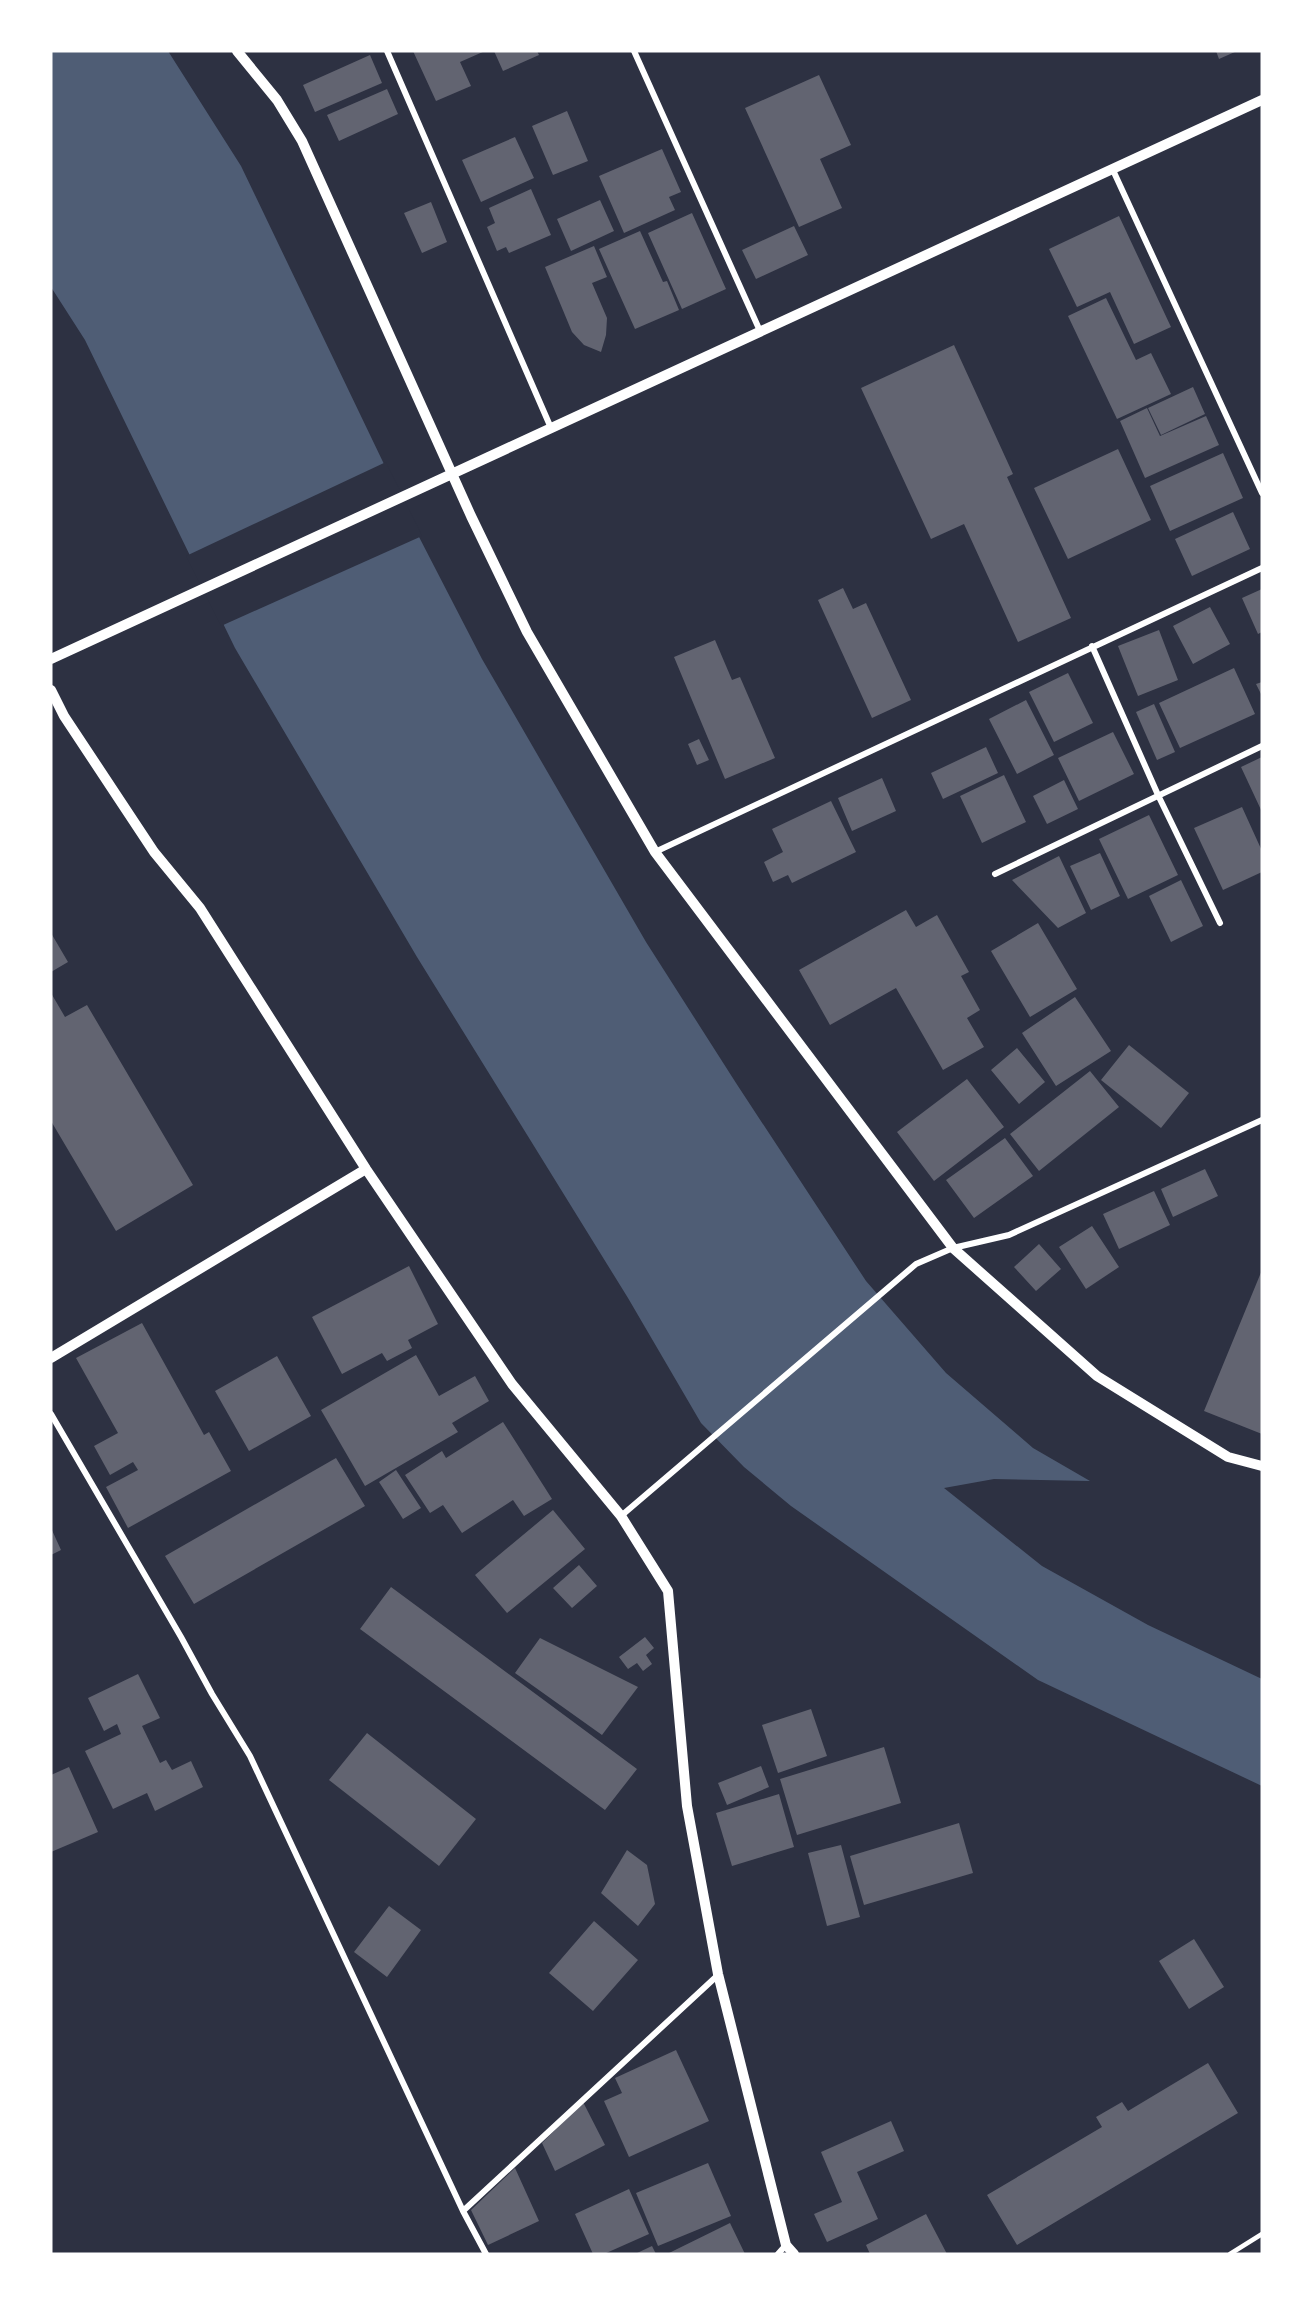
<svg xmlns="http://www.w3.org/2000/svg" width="1313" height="2305" font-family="'Space Grotesk',sans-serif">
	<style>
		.water { fill: #4f5d75 }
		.pier { fill: #2d3142 }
		.building { fill: #626471 }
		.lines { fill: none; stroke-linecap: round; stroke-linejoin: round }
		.service { stroke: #fff; stroke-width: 4.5 }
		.minor { stroke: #fff; stroke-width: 6 }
		.tertiary { stroke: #fff; stroke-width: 10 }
	</style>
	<rect width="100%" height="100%" fill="#2d3142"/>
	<path class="water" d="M51 51H168L241 166 418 535 482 659 646 942 736 1083 866 1281 946 1373 1033 1448 1090 1481 994 1479 944 1488 1042 1566 1148 1625 1262 1679V1786L1038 1680 791 1506 744 1467 701 1423 628 1298 417 957 235 648 85 340 51 287Z"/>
	<path class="pier" d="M386 462 422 536 221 626 186 556Z"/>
	<path class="building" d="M413 51H485L460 62 471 86 436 101Z
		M494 51H537L539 55 503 71Z
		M1216 51H1237L1219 59Z
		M370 55 382 83 315 112 303 85Z
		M819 75 851 145 820 159 842 208 799 227 745 108Z
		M387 89 398 114 339 141 327 115Z
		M567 111 588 161 553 175 532 126Z
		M515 137 534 178 481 202 462 160Z
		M662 149 681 192 669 197 675 210 624 233 599 176Z
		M531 189 551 235 509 253 506 247 497 251 487 227 495 223 489 208Z
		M600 200 614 231 571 251 557 219Z
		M431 202 447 242 422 253 404 213Z
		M692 213 726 289 682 309 648 233Z
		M1119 216 1171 327 1134 344 1110 292 1077 307 1049 249Z
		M794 226 808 255 756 279 742 250Z
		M640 231 663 282 667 281 679 310 635 329 599 249Z
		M594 246 607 277 592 283 607 318 606 335 601 352 584 345 572 332 545 267Z
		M1106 298 1136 360 1151 353 1171 394 1117 419 1068 316Z
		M954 345 1013 474 1007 477 1071 618 1018 642 964 524 931 539 861 388Z
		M1193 387 1205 414 1161 435 1148 408Z
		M1147 408 1160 436 1206 416 1219 445 1145 478 1120 421Z
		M1118 449 1151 520 1068 559 1034 488Z
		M1223 453 1243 498 1170 531 1150 486Z
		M1233 512 1250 549 1192 576 1175 539Z
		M843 588 853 609 866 603 911 700 872 718 818 600Z
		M1262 589V632L1258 634 1242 598Z
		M1210 607 1230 644 1193 664 1173 626Z
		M1159 630 1178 680 1138 696 1118 646Z
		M715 640 732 680 740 677 775 758 725 779 674 657Z
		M1234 668 1255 714 1180 748 1159 703Z
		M1068 673 1093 723 1054 742 1029 692Z
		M1262 682V696L1256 684Z
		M1026 700 1054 755 1017 774 989 719Z
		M1154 704 1175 752 1157 760 1136 712Z
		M1113 732 1134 774 1079 801 1058 758Z
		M699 739 709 760 697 765 688 744Z
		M986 747 998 773 943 799 931 773Z
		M1262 757V812L1241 767Z
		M1004 775 1026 822 982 843 960 796Z
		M882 778 896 811 852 831 838 798Z
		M1064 780 1078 809 1047 824 1033 796Z
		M831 801 856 852 792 883 788 875 773 882 764 862 783 852 772 829Z
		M1242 807 1262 851V872L1223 890 1194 828Z
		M1149 815 1178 875 1128 899 1099 839Z
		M1100 853 1120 896 1091 910 1070 866Z
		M1059 856 1086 913 1058 928 1012 880Z
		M1181 880 1203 926 1171 942 1149 896Z
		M906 910 916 927 937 915 969 972 961 976 980 1010 967 1018 984 1047 943 1070 896 988 830 1025 799 970Z
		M1038 923 1077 989 1030 1017 991 951Z
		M51 933 68 962 51 972Z
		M51 993 65 1017 87 1005 193 1185 116 1231 51 1121Z
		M1075 997 1111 1051 1056 1086 1022 1033Z
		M1129 1045 1189 1093 1161 1128 1101 1080Z
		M1017 1048 1045 1082 1019 1104 991 1070Z
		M1090 1071 1119 1107 1039 1171 1010 1134Z
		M967 1079 1004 1127 934 1181 897 1132Z
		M1005 1138 1033 1176 974 1218 946 1180Z
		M1205 1169 1218 1196 1173 1217 1161 1189Z
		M1154 1191 1170 1225 1119 1249 1103 1214Z
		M1092 1226 1119 1267 1086 1289 1059 1247Z
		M1039 1244 1061 1269 1036 1291 1014 1267Z
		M409 1266 438 1324 408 1340 412 1348 387 1361 382 1353 342 1374 312 1317Z
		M1262 1270V1434L1204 1411Z
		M142 1323 204 1435 209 1432 231 1471 128 1528 106 1487 138 1470 133 1462 110 1475 94 1446 118 1433 76 1358Z
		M416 1355 439 1396 475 1376 489 1401 452 1423 458 1432 365 1486 321 1410Z
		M277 1356 311 1416 249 1451 215 1391Z
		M503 1422 552 1499 524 1516 513 1500 462 1533 443 1505 430 1513 405 1475 442 1451 446 1458Z
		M336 1458 365 1506 194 1604 165 1556Z
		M396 1470 421 1508 403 1519 379 1482Z
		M553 1510 585 1549 507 1613 475 1575Z
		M51 1528 61 1550 51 1555Z
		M579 1565 597 1586 572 1608 553 1588Z
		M391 1587 637 1769 605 1810 360 1629Z
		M645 1637 654 1648 646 1655 652 1664 643 1671 637 1663 628 1669 619 1657Z
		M540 1638 638 1687 602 1735 515 1673Z
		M138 1674 160 1718 142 1726 160 1763 166 1760 172 1770 191 1761 203 1787 155 1811 147 1793 113 1809 85 1751 121 1734 117 1724 104 1731 88 1698Z
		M811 1709 827 1756 778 1773 762 1725Z
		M367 1733 476 1819 439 1866 329 1780Z
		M884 1747 901 1803 797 1835 780 1779Z
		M761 1766 769 1787 727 1805 718 1783Z
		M69 1767 98 1832 51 1852V1775Z
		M779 1794 794 1847 732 1866 716 1813Z
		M959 1823 973 1873 864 1905 850 1856Z
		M841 1845 860 1917 827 1926 808 1853Z
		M627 1850 647 1865 655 1904 638 1926 601 1893Z
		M389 1906 421 1930 387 1977 354 1952Z
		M594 1921 638 1960 593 2011 549 1973Z
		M1194 1939 1224 1987 1189 2009 1159 1961Z
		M676 2050 709 2121 629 2157 604 2101 622 2093 615 2078Z
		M1208 2063 1238 2113 1017 2245 987 2195 1102 2127 1096 2117 1122 2102 1128 2111Z
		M583 2102 605 2145 555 2171 542 2143Z
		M891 2121 904 2151 857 2172 878 2219 827 2242 814 2214 842 2202 821 2152Z
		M708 2163 731 2216 658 2246 636 2193Z
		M515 2168 539 2221 488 2245 471 2210Z
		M629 2189 649 2234 604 2254H593L575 2214Z
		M926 2214 947 2254H870L866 2245Z
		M730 2223 745 2254H667Z
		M652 2246 656 2254H635Z"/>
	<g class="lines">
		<path class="service" d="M1230 2254 1262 2234"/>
		<path class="minor" d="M387 51 551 428
			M634 51 760 331
			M1112 168 1262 493
			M1092 646 1158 795 1220 923
			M655 852 1262 568
			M995 874 1262 746
			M51 1414 181 1637 212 1694 250 1756 463 2211 486 2254
			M621 1516 916 1264 953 1248 1009 1235 1262 1120
			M463 2211 718 1975
			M778 2254 786 2245"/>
		<path class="tertiary" d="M237 51 277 100 302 141 471 516 527 632 655 852 953 1248 1097 1376 1228 1457 1262 1466
			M51 659 1262 100
			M51 690 64 716 154 852 200 908 366 1169 512 1384 621 1516 668 1591 687 1806 718 1974 786 2245 794 2254
			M51 1358 366 1169"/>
	</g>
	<rect width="1313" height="2305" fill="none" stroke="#ffffff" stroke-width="105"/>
</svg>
